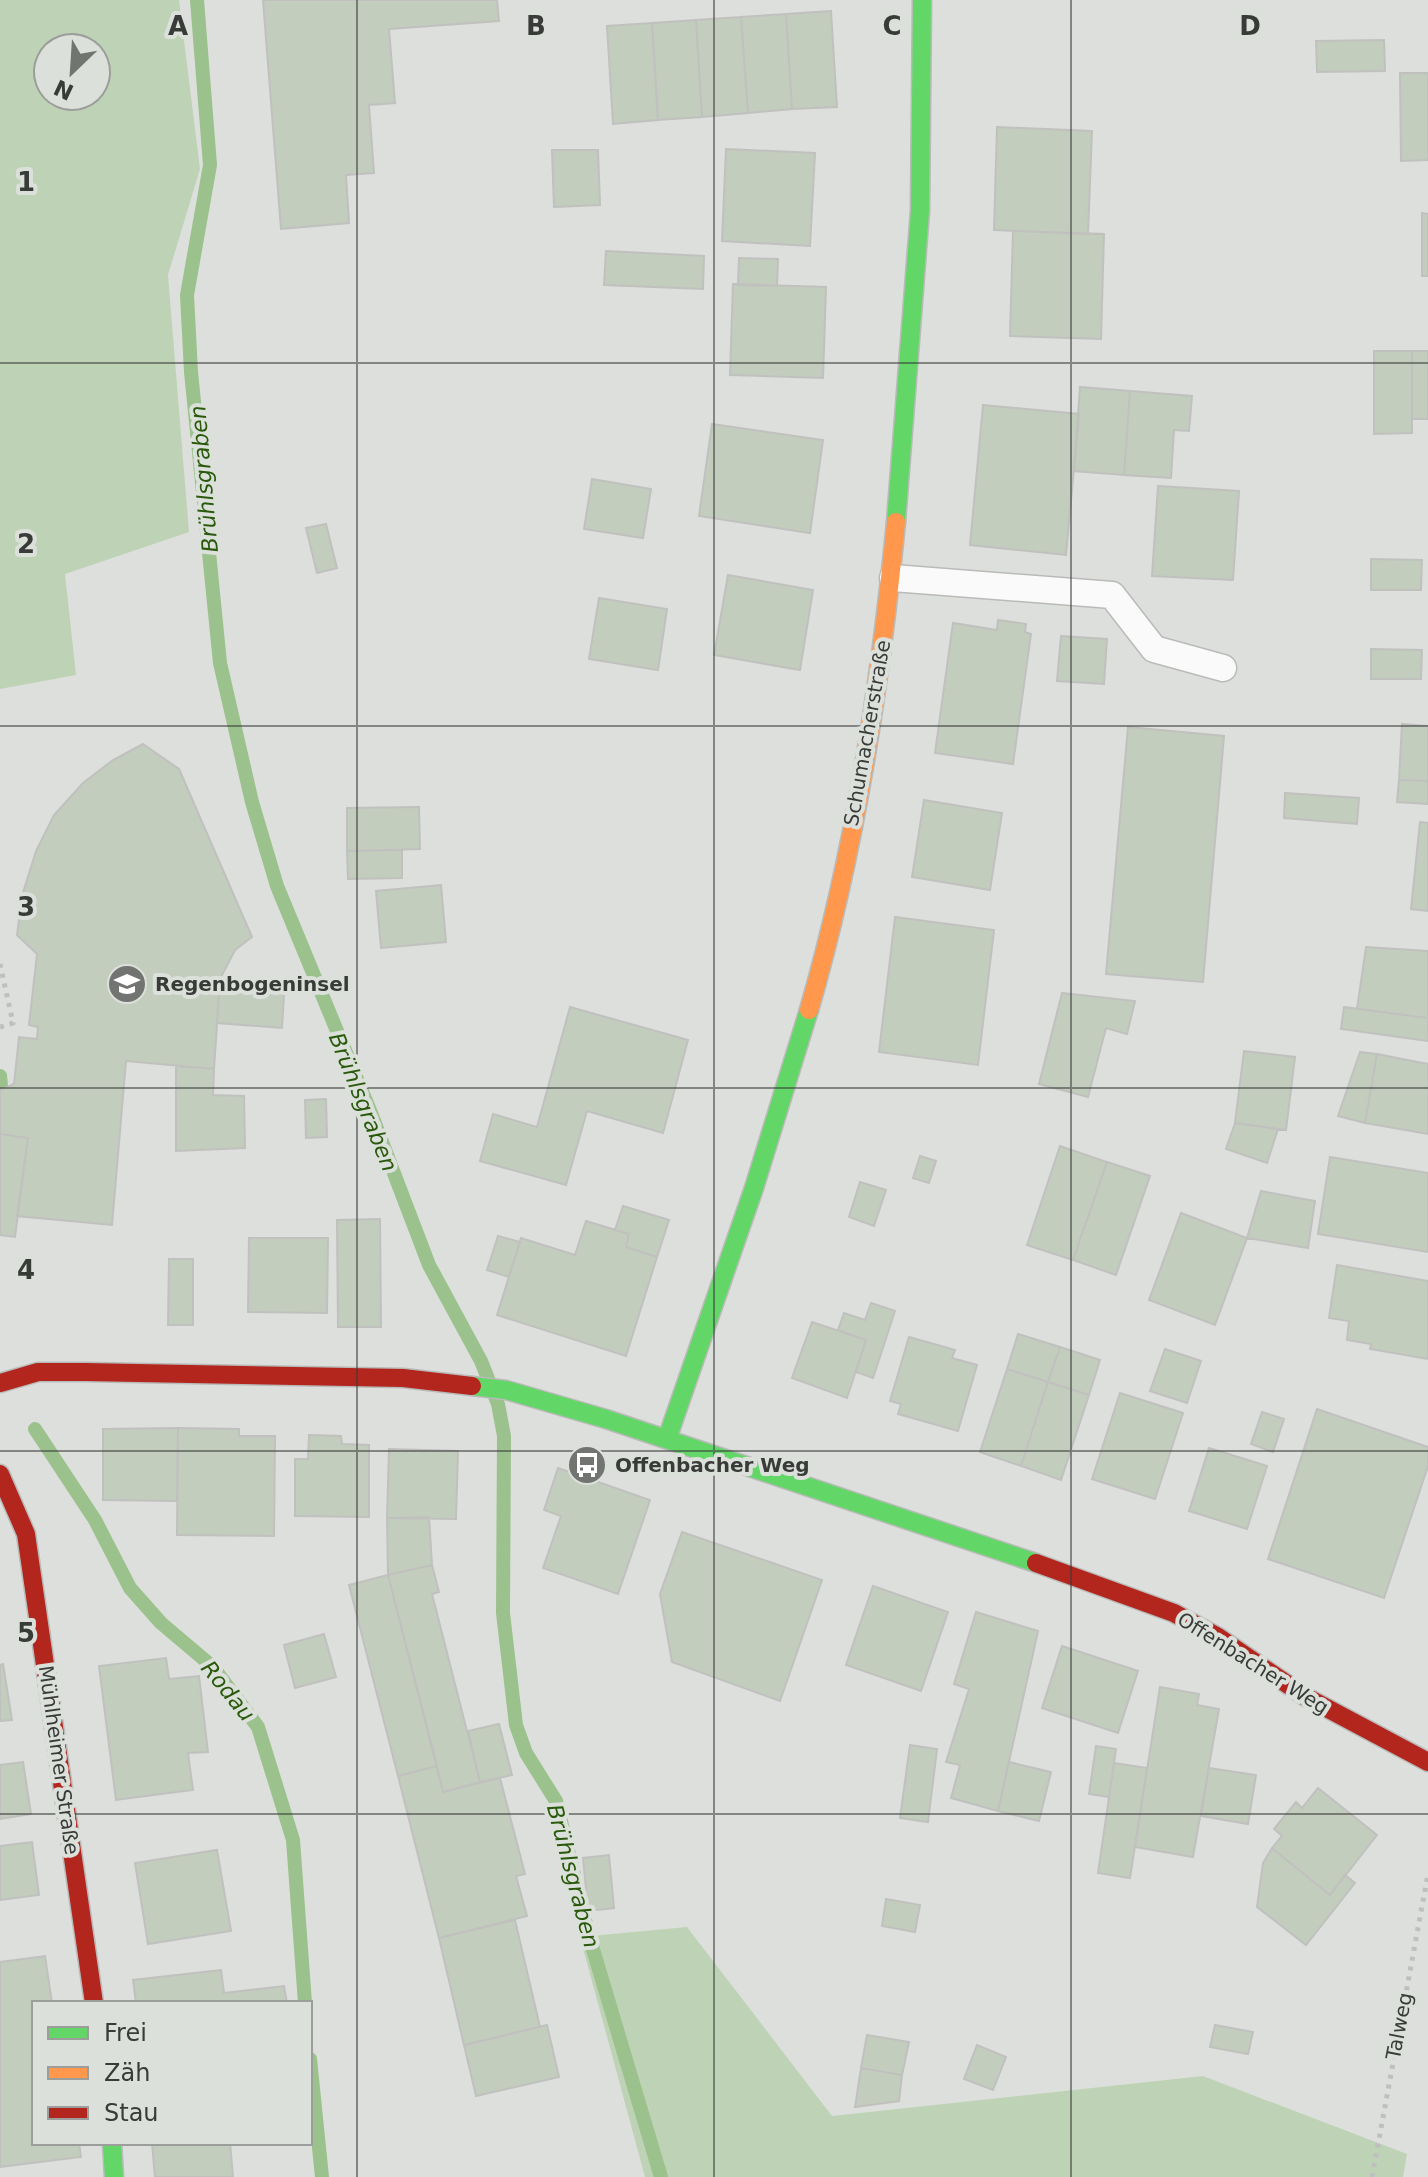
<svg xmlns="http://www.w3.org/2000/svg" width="1428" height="2177" font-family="'DejaVu Sans',sans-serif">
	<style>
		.green { fill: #bed3b6; fill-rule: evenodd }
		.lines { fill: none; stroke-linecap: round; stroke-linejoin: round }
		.stream { stroke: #9bc18c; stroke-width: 14 }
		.building { fill: #c2cdbd; stroke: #c0c1bf; stroke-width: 2 }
		.lane-casing { stroke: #babbb9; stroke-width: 29 }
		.fast-casing { stroke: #babbb9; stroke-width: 21 }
		.slow-casing { stroke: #babbb9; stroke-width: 21 }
		.jam-casing { stroke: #babbb9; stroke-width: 21 }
		.path { stroke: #bebfbe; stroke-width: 5; stroke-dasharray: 4 6; stroke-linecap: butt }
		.lane { stroke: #fafafa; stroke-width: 26 }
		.fast { stroke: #63d668; stroke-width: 18 }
		.slow { stroke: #ff974d; stroke-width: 18 }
		.jam { stroke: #b3261e; stroke-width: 18 }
		.grid { fill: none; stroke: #393b39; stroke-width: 2; stroke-opacity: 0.55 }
		.labels { text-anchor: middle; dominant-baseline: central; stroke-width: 8; stroke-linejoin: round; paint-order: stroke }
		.street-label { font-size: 20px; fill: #393b39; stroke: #dce0db }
		.poi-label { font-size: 20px; font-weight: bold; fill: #393b39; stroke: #dce0db; text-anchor: start }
		.water-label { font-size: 22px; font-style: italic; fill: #295a0c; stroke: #dce0db }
		.grid-label { font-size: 26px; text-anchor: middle; font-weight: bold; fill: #393b39; stroke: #dce0db; stroke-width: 8; stroke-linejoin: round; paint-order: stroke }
	</style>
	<rect width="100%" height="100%" fill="#dddfdc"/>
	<path class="green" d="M0 0H179L200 169 168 275 189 532 65 574 76 675 0 689ZM48 48H96V96H48Z
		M687 1927 832 2116 1203 2076 1407 2154 1403 2177H645L580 1937Z"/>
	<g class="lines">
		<path class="stream" d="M197 0 210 165 187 295 191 372 220 663 252 802 277 886 371 1113 429 1265 481 1361 498 1404 504 1436 503 1613 516 1725 526 1753 556 1801 589 1936 661 2177
			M0 1076 1 1086
			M35 1429 95 1520 130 1588 161 1623 213 1667 258 1727 293 1840 305 2003
			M310 2059 322 2177"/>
	</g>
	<path class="building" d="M263 0H497L499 21 389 29 395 103 369 105 374 173 346 175 349 223 281 229Z
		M831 11 837 107 792 109 786 14Z
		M786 14 792 109 748 113 741 17Z
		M741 17 748 113 702 117 696 20Z
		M696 20 702 117 658 120 652 23Z
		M652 23 658 120 613 124 607 26Z
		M1384 40 1385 71 1317 72 1316 41Z
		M1400 73H1428V160L1401 161Z
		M997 127 1092 131 1088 234 994 230Z
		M726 149 815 153 810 246 722 241Z
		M552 150H598L600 205 554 207Z
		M1422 213 1428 214V276H1422Z
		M1013 231 1104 234 1101 339 1010 336Z
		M606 251 704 256 703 289 604 285Z
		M739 258 778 259 777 286 738 285Z
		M733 284 826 287 823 378 730 375Z
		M1374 351H1412V433L1374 434Z
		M1412 351H1428V419H1412Z
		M1080 387 1130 391 1124 475 1074 471Z
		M1130 391 1192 396 1189 431 1174 430 1171 478 1124 475Z
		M983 405 1079 414 1066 555 970 545Z
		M712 424 823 440 810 533 699 516Z
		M592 479 651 489 643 538 584 529Z
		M1158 486 1239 491 1233 580 1152 576Z
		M326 524 337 568 317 573 306 528Z
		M1371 559 1422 560 1421 590H1371Z
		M728 575 813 590 800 670 714 655Z
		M599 598 667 609 658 670 589 659Z
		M998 620 1026 624 1025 632 1031 634 1013 764 935 753 953 623 997 630Z
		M1061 636 1107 639 1104 684 1057 681Z
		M1371 649 1422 650 1421 679H1371Z
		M1402 724 1428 726V781L1399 780Z
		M1128 727 1224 736 1203 982 1106 974Z
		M143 744 179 769 252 937 235 950 220 979 214 1069 126 1061 112 1225 17 1216 28 1138 0 1134V1090L14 1084 19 1037 37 1039 38 1027 29 1025 37 954 17 935 22 896 36 851 54 815 83 783 113 760Z
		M1399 780 1428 781V804L1397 802Z
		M1285 793 1359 798 1357 824 1284 818Z
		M924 800 1002 813 990 890 912 877Z
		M419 807 420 849 347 851V808Z
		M1420 822 1428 823V911L1411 909Z
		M402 850V878L348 879 347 851Z
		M441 885 446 942 381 948 376 891Z
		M895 917 994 930 978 1065 879 1052Z
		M1366 947 1428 951V1018L1357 1009Z
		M219 989 284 994 282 1028 217 1023Z
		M1062 993 1135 1001 1127 1034 1106 1028 1088 1097 1039 1084Z
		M570 1007 688 1040 663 1133 587 1111 566 1185 480 1161 493 1114 537 1127Z
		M1344 1007 1428 1018V1041L1341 1029Z
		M1244 1051 1295 1057 1286 1130 1235 1123Z
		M1360 1052 1377 1054 1365 1123 1338 1116Z
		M1377 1054 1428 1064V1134L1365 1123Z
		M176 1066 214 1069 213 1095 244 1096 245 1148 176 1151Z
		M326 1099 327 1137 306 1138 305 1100Z
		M1235 1123 1278 1129 1267 1163 1226 1149Z
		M0 1134 28 1138 15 1237 0 1235Z
		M1060 1146 1107 1162 1073 1260 1027 1245Z
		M920 1156 936 1161 929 1183 913 1178Z
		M1330 1157 1428 1173V1252L1318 1234Z
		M1107 1162 1150 1176 1116 1275 1073 1260Z
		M860 1182 886 1190 874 1226 849 1217Z
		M1261 1191 1315 1201 1308 1248 1247 1238Z
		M623 1206 669 1220 657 1257 626 1247 629 1234 615 1230Z
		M1181 1213 1247 1238 1215 1325 1149 1300Z
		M380 1219 381 1327H338L337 1220Z
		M586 1221 629 1234 626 1247 657 1257 626 1356 497 1315 521 1238 575 1255Z
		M498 1236 520 1242 509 1277 487 1270Z
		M249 1238H328L327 1313 248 1312Z
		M169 1259H193V1325H168Z
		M1337 1265 1428 1281V1359L1370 1349 1371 1344 1347 1340 1349 1321 1329 1318Z
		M871 1303 895 1311 873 1378 856 1372 866 1340 838 1330 844 1313 865 1320Z
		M812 1322 866 1340 847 1398 792 1378Z
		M1018 1334 1060 1347 1048 1382 1007 1369Z
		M909 1337 955 1350 952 1358 977 1365 958 1431 898 1414 901 1404 890 1401Z
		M1060 1347 1100 1360 1089 1395 1048 1382Z
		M1165 1349 1201 1361 1187 1403 1150 1391Z
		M1007 1369 1048 1382 1021 1466 980 1452Z
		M1048 1382 1089 1395 1061 1480 1021 1466Z
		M1120 1393 1183 1413 1155 1499 1092 1479Z
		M1317 1409 1428 1447V1466L1384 1598 1268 1559Z
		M1262 1412 1284 1419 1273 1452 1251 1444Z
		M178 1428 177 1501 103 1500V1429Z
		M178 1428 239 1429V1436H275L274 1536 177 1535Z
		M309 1435 341 1436 342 1444 369 1445V1517L295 1516V1459H308Z
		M1209 1448 1267 1466 1247 1529 1189 1511Z
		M389 1449 458 1451 456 1519 387 1518Z
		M558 1468 650 1500 618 1594 543 1568 561 1516 544 1510Z
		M429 1517 432 1565 388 1575 387 1518Z
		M682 1532 822 1580 780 1701 672 1662 660 1594Z
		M432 1565 439 1592 432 1594 480 1782 443 1792 388 1575Z
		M388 1575 437 1766 398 1776 349 1585Z
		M873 1586 948 1612 921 1691 846 1665Z
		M976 1612 1038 1631 998 1811 951 1798 960 1765 946 1762 969 1689 954 1684Z
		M324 1634 336 1677 295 1688 284 1645Z
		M1062 1646 1138 1671 1118 1733 1042 1708Z
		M166 1658 169 1679 199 1676 208 1752 188 1753 193 1790 116 1800 99 1666Z
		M3 1664 12 1720 0 1721V1665Z
		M1160 1687 1199 1694 1197 1705 1219 1709 1193 1857 1135 1847Z
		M499 1724 512 1775 480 1782 468 1731Z
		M910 1745 937 1749 928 1822 900 1818Z
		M1096 1746 1116 1749 1109 1797 1089 1794Z
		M23 1762 31 1814 0 1819V1765Z
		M1009 1762 1051 1772 1039 1821 998 1811Z
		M1114 1763 1147 1768 1130 1878 1098 1873Z
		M437 1766 443 1792 500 1778 525 1874 516 1876 527 1916 439 1938 398 1776Z
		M1209 1768 1256 1775 1248 1824 1201 1816Z
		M1318 1788 1377 1835 1330 1895 1272 1848 1282 1836 1274 1829 1296 1802 1302 1808Z
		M32 1842 39 1895 0 1900V1846Z
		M1272 1848 1330 1895 1345 1875 1355 1883 1306 1945 1257 1907 1263 1863Z
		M217 1850 231 1931 148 1944 135 1863Z
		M609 1855 614 1908 588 1911 583 1858Z
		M886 1899 920 1905 915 1932 882 1926Z
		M515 1920 540 2027 464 2045 439 1938Z
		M45 1956 52 2003H34V2143H79L81 2157 0 2167V1962Z
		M221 1970 224 1993 284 1986 287 2003H136L133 1980Z
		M547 2025 559 2077 476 2096 464 2045Z
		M1215 2025 1253 2032 1248 2054 1210 2047Z
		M867 2035 909 2042 902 2075 861 2068Z
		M977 2045 1006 2057 993 2090 964 2079Z
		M861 2068 902 2075 899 2101 855 2107Z
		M152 2143H230L233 2177H155Z"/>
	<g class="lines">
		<g class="lane-casing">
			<path id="lane" d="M893 578 1112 595 1154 649 1223 668"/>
		</g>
		<g class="fast-casing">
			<path id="fast" d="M896 522 920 211 922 0
				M472 1386 506 1390 606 1419 1036 1563
				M667 1439 754 1188 809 1010
				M112 2143 114 2177"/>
		</g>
		<g class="slow-casing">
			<path id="slow" d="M809 1010C855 851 880 686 896 522"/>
		</g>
		<g class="jam-casing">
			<path id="jam" d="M0 1383 38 1372H85L403 1378 472 1386
				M0 1474 26 1534 94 2003
				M1036 1563 1174 1613 1218 1637 1306 1697 1428 1762"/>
		</g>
		<path class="path" d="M0 964 13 1023 0 1027
			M1372 2177 1428 1874"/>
		<use href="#lane" class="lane"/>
		<use href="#fast" class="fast"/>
		<use href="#slow" class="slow"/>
		<use href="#jam" class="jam"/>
	</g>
	<path class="grid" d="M357 0V2177M714 0V2177M1071 0V2177M0 363H1428M0 726H1428M0 1088H1428M0 1451H1428M0 1814H1428"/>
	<defs>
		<g id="school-disc" transform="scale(2)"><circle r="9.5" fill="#727472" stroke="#dce0db"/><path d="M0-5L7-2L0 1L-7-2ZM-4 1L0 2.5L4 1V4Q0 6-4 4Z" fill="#fff"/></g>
		<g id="bus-disc" transform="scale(2)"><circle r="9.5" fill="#727472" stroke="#dce0db"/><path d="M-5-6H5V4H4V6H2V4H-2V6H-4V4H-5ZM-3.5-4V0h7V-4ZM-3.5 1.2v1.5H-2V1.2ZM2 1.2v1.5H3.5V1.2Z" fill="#fff"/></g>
	</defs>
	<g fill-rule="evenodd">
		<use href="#school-disc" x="127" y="984"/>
		<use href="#bus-disc" x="587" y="1465"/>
	</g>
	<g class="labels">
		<g class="street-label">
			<text transform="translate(867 733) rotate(-80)">Schumacherstraße</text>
			<text transform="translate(1253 1663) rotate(32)">Offenbacher Weg</text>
			<text transform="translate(59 1760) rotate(82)">Mühlheimer Straße</text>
			<text transform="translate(1399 2026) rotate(-79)">Talweg</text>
		</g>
		<g class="poi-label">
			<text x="155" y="984">Regenbogeninsel</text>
			<text x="615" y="1465">Offenbacher Weg</text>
		</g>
		<g class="water-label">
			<text transform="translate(204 479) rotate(-95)">Brühlsgraben</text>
			<text transform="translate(363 1102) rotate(68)">Brühlsgraben</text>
			<text transform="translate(228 1691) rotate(51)">Rodau</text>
			<text transform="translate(573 1876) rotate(75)">Brühlsgraben</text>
		</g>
	</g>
	<g class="grid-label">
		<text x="178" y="35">A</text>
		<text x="536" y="35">B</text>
		<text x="892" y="35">C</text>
		<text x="1250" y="35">D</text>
		<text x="26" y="191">1</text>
		<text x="26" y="553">2</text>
		<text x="26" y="916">3</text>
		<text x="26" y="1279">4</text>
		<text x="26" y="1642">5</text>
	</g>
	<rect x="32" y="2001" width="280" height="144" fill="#dce0db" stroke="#9b9e9a" stroke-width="2"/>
	<rect x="48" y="2027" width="40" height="12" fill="#63d668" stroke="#9b9e9a" stroke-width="2"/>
	<text x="104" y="2041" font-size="24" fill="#393b39">Frei</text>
	<rect x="48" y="2067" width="40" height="12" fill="#ff974d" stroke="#9b9e9a" stroke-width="2"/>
	<text x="104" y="2081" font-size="24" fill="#393b39">Zäh</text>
	<rect x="48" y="2107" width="40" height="12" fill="#b3261e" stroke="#9b9e9a" stroke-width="2"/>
	<text x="104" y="2121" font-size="24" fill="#393b39">Stau</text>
	<g transform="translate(72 72) rotate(205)"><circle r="38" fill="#dce0db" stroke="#9b9e9a" stroke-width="2"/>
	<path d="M0-6L14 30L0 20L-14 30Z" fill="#727472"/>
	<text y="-12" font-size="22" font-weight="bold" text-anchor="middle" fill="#393b39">N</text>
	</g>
</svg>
